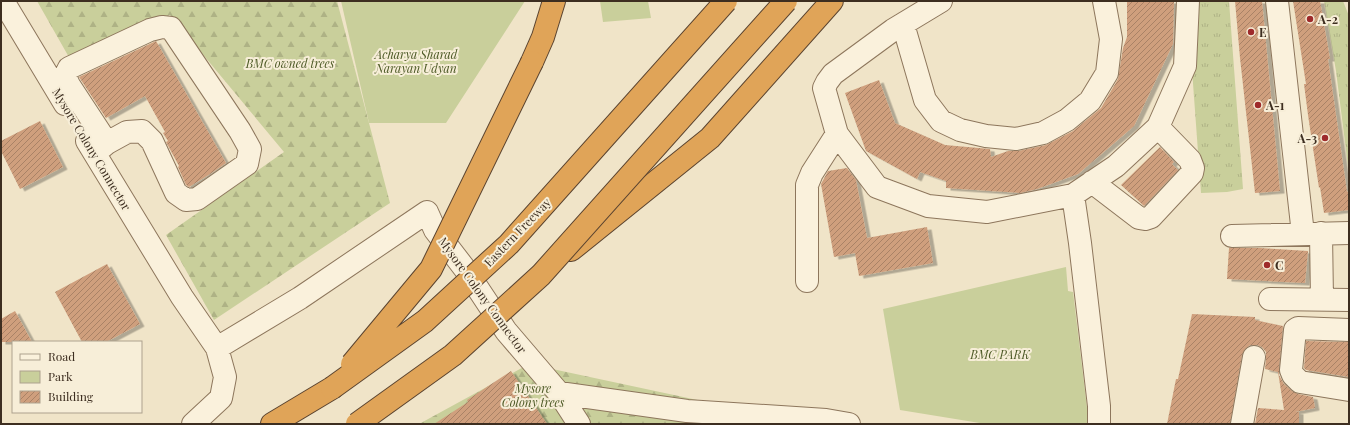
<svg xmlns="http://www.w3.org/2000/svg" width="1350" height="425" font-family="'Playfair Display',serif">
	<style>
		.grass { fill: url(#grass-tufts) }
		.forest { fill: url(#forest-firs) }
		.park { fill: #c9cf9b }
		.building { fill: url(#building-hatch); filter: url(#shadow) }
		.lines { fill: none; stroke-linecap: round; stroke-linejoin: round }
		.minor-casing { stroke: #8d765c; stroke-width: 24 }
		.motorway-casing { stroke: #5b4430; stroke-width: 24 }
		.minor { stroke: #faf1dc; stroke-width: 22 }
		.motorway { stroke: #e0a458; stroke-width: 22 }
		.motorway-bridge-casing { stroke: #5b4430; stroke-width: 24; stroke-linecap: butt }
		.motorway-bridge { stroke: #e0a458; stroke-width: 22 }
		.poi-dot { fill: #9e2a2b; stroke: #f7eed8; stroke-width: 1.5 }
		.labels { text-anchor: middle; dominant-baseline: central; stroke-width: 4; stroke-linejoin: round; paint-order: stroke }
		.poi-label { font-size: 12px; font-weight: bold; fill: #3d2e20; stroke: #f7eed8; text-anchor: start }
		.park-label { font-size: 12px; font-style: italic; fill: #4d5a26; stroke: #f7eed8 }
		.street-label { font-size: 12px; fill: #3d2e20; stroke: #f7eed8 }
	</style>
	<defs>
		<pattern id="grass-tufts" width="24" height="20" patternUnits="userSpaceOnUse"><rect width="24" height="20" fill="#c9cf9b"/><path d="M3 7l-1-3M5 7V3M7 7l1-3M15 17l-1-3M17 17v-4M19 17l1-3" fill="none" stroke="#aeb285"/></pattern>
		<pattern id="forest-firs" width="22" height="20" patternUnits="userSpaceOnUse"><rect width="22" height="20" fill="#c9cf9b"/><path d="M5 1l3.5 6h-7zM16 11l3.5 6h-7z" fill="#aeb285"/></pattern>
		<pattern id="building-hatch" width="6" height="6" patternUnits="userSpaceOnUse"><rect width="6" height="6" fill="#cf9f7d"/><path d="M-1 1l2-2M0 6l6-6M5 7l2-2" fill="none" stroke="#a98266"/></pattern>
		<filter id="shadow"><feDropShadow dx="4.5" dy="2.5" stdDeviation="0" flood-color="#0004"/></filter>
	</defs>
	<rect width="100%" height="100%" fill="#f0e4c8"/>
	<path class="grass" d="M1187 1H1229L1243 189 1227 192 1201 193Z
		M1324 1H1343L1349 16V174L1336 71Z"/>
	<path class="forest" d="M37 1H337L390 203 214 320 166 235 284 152 170 15 70 59Z
		M529 364 810 424H419Z"/>
	<path class="park" d="M341 1H525L446 123H369Z
		M600 1H648L651 18 603 22Z
		M1066 267 1068 291 1073 292 1089 424H986L900 410 883 309Z"/>
	<path class="building" d="M1127 1H1174L1173 44 1134 126 1078 174 1037 189 1020 193 946 188V181L920 172 917 179 866 151 845 93 879 80 895 123 945 145 990 149 991 157 1008 151H1018L1046 145 1073 131 1101 108 1118 79 1123 48 1127 37Z
		M1235 1H1262L1280 191 1255 193 1240 58Z
		M1293 1H1320L1330 59H1328L1347 192 1349 191V210L1324 213 1320 187 1319 188 1308 115 1304 84H1306Z
		M156 41 226 163 210 174 189 187 186 185 178 167 179 166 166 142 168 141 163 133 165 132 145 96 106 118 79 77Z
		M40 121 63 167 20 189 1 151V141Z
		M1160 147 1174 162 1172 164 1178 170 1144 206 1121 185Z
		M847 168 856 180 867 238 927 227 933 263 859 276 855 253 834 257 821 184 828 171Z
		M1229 248H1260L1308 251 1305 283 1227 279Z
		M107 264 140 324 106 342H82L55 292Z
		M15 311 32 342H1V319Z
		M1192 314 1255 317V320L1283 326 1279 369V375L1284 384 1292 391 1298 394 1313 397 1315 408 1295 412H1299V424H1255L1258 408 1284 410 1278 372 1265 369 1266 359V352L1262 347 1257 345H1250L1245 349 1242 355 1230 424H1167L1176 379H1178Z
		M1306 341 1349 342V377L1306 370 1304 368Z
		M511 371 547 424H434L468 402 467 400Z"/>
	<g class="lines">
		<g class="minor-casing">
			<path id="minor" d="M3 1 65 104
				M941 1 893 30 833 74 827 82 824 88 837 134 877 187 928 206 987 212 1073 195 1116 166 1158 127 1185 66 1188 1
				M1277 1 1303 234
				M903 24 925 100 941 121 960 130 986 136 1016 139 1043 133 1067 120 1090 101 1107 73 1111 39 1104 1
				M87 141 182 297 217 348
				M95 153 107 143 127 132 142 131 152 141 176 193 186 200 197 199 247 164 250 149 240 131 171 28 162 27 150 30 69 68 65 76 69 85 107 143
				M1092 182 1139 218 1145 219 1151 217 1192 173 1193 168 1190 160 1158 127
				M1073 195 1080 243 1099 406V424
				M1321 233 1322 299
				M1232 236 1349 233
				M807 281V185L812 173 837 134
				M1270 299 1349 300
				M1349 330 1298 328 1295 330 1291 370 1293 375 1300 382 1349 390
				M559 393 687 411 826 420 849 424
				M193 424 221 398 225 377 217 348 300 298 427 212 435 230 465 269 506 331 559 393 579 424
				M1242 424 1254 357"/>
		</g>
		<g class="motorway-casing">
			<path id="motorway" d="M532 62 543 37 554 1
				M571 250 710 138 832 1
				M272 424 332 388"/>
		</g>
		<use href="#minor" class="minor"/>
		<use href="#motorway" class="motorway"/>
		<g class="motorway-bridge-casing">
			<path id="motorway-bridge" d="M352 364 431 269 532 62
				M332 388 425 321 509 244 726 1
				M357 424 453 355 541 275 786 1"/>
		</g>
		<use href="#motorway-bridge" class="motorway-bridge"/>
	</g>
	<g class="poi-dot">
		<circle cx="1310" cy="19" r="4"/>
		<circle cx="1251" cy="32" r="4"/>
		<circle cx="1258" cy="105" r="4"/>
		<circle cx="1325" cy="138" r="4"/>
		<circle cx="1267" cy="265" r="4"/>
	</g>
	<g class="labels">
		<g class="poi-label">
			<text x="1318" y="19">A-2</text>
			<text x="1259" y="32">E</text>
			<text x="1266" y="105">A-1</text>
			<text x="1317" y="138" text-anchor="end">A-3</text>
			<text x="1275" y="265">C</text>
		</g>
		<g class="park-label">
			<text x="416" y="54">Acharya Sharad<tspan x="416" dy="14">Narayan Udyan</tspan></text>
			<text x="290" y="63">BMC owned trees</text>
			<text x="1000" y="354">BMC PARK</text>
			<text x="533" y="388">Mysore<tspan x="533" dy="14">Colony trees</tspan></text>
		</g>
		<g class="street-label">
			<text transform="translate(92 149) rotate(59)">Mysore Colony Connector</text>
			<text transform="translate(517 232) rotate(-46)">Eastern Freeway</text>
			<text transform="translate(483 295) rotate(54)">Mysore Colony Connector</text>
		</g>
	</g>
	<rect width="1350" height="425" fill="none" stroke="#3d2e20" stroke-width="4"/>
	<rect x="12" y="341" width="130" height="72" fill="#f7eed8" stroke="#ada18e"/>
	<rect x="20" y="354" width="20" height="6" fill="#faf1dc" stroke="#ada18e"/>
	<text x="48" y="361" font-size="12" fill="#3d2e20">Road</text>
	<rect x="20" y="371" width="20" height="12" fill="#c9cf9b" stroke="#ada18e"/>
	<text x="48" y="381" font-size="12" fill="#3d2e20">Park</text>
	<rect x="20" y="391" width="20" height="12" fill="url(#building-hatch)" stroke="#ada18e"/>
	<text x="48" y="401" font-size="12" fill="#3d2e20">Building</text>
</svg>
